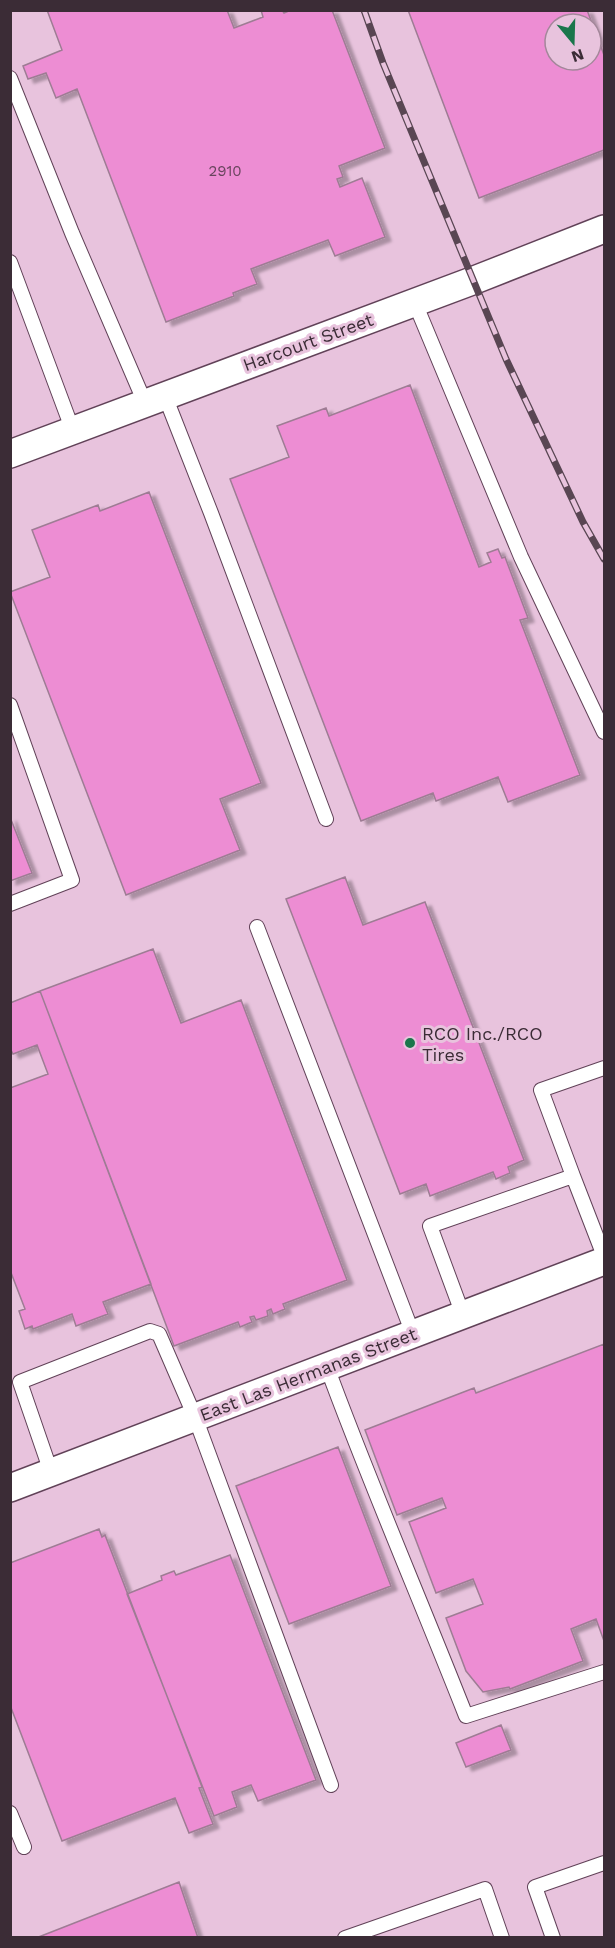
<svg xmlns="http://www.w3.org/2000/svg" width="615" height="1948" font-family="'Work Sans',sans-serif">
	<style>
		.building { fill: #ed8dd3; stroke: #9e7c94; stroke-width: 1.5; fill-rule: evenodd; filter: url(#shadow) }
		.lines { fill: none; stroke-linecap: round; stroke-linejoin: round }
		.service-casing { stroke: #614258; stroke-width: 16 }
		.minor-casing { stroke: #614258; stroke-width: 30 }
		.service { stroke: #fff; stroke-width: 14 }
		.minor { stroke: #fff; stroke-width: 27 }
		.rail-casing { stroke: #594653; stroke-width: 7 }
		.rail { stroke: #e8c3dd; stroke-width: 4.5; stroke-dasharray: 14; stroke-linecap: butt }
		.poi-dot { fill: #1a764b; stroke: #e8c3dd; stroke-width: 2 }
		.labels { text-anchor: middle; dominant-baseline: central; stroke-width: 6; stroke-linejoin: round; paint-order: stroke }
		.number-label { font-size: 15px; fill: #68445d }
		.street-label { font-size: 18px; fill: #3b2c36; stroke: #e8c3dd }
		.poi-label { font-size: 18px; fill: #3b2c36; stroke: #e8c3dd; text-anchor: start }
	</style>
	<defs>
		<filter id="shadow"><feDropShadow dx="6" dy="4" stdDeviation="1.5" flood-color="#0004"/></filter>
	</defs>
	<rect width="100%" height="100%" fill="#e8c3dd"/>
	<path class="building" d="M47 10H227L234 28 263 17 261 10H282L284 13 291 10H332L385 148 339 166 343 177 337 179 340 187 362 178 385 237 335 256 328 240 251 269 257 284 233 293 234 296 166 322 77 89 56 98 46 73 28 79 23 66 62 50Z
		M408 10H587L604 55V150L479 198ZM555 24H591V60H555Z
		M410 385 479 567 491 562 487 553 498 549 502 558 505 557 528 618 520 620 580 775 508 802 498 777 436 801 433 793 361 821 230 479 289 457 277 426 326 408 329 416Z
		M149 492 261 783 220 799 240 850 126 895 10 592 50 577 32 530 98 505 100 511Z
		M10 817 32 873 10 881Z
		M345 877 363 925 425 902 524 1160 508 1167 510 1173 496 1179 493 1172 430 1196 426 1184 400 1194 286 899Z
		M153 949 181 1023 241 1000 347 1280 283 1304 285 1309 273 1314 271 1309 267 1311 268 1316 256 1320 254 1316 250 1317 252 1322 240 1327 238 1322 174 1346 40 991Z
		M40 991 151 1284 103 1302 108 1314 76 1326 72 1314 33 1329 32 1326 25 1329 19 1311 25 1309 10 1270V1088L48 1074 37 1045 13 1054 10 1048V1003Z
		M604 1344V1641L596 1619 571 1629 583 1661 510 1689 509 1687 483 1692 466 1671 446 1618 483 1604 473 1579 436 1593 409 1522 446 1508 442 1498 397 1515 365 1430 474 1388 476 1393Z
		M338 1447 391 1586 289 1624 236 1486Z
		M99 1529 102 1537 105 1535 202 1787 199 1788 213 1824 189 1833 175 1798 62 1841 10 1705V1563Z
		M230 1555 316 1780 258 1801 251 1785 232 1792 237 1807 214 1816 127 1594 162 1580 161 1576 174 1571 176 1575Z
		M501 1725 511 1750 466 1767 456 1743Z
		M179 1882 198 1938H36Z"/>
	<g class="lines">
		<g class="service-casing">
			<path id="service" d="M10 78 72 233 145 403
				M10 262 73 431
				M415 303 521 557 604 732
				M165 396 211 513 326 819
				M10 705 72 880 10 904
				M257 927 413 1334
				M573 1176 541 1090 604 1068
				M463 1315 430 1226 573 1176 604 1256
				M327 1367C370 1484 420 1599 466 1716L604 1672
				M51 1472 20 1382 150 1331 159 1334 195 1417 331 1785
				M10 1813 24 1847
				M345 1938 485 1889 502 1938
				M553 1938 535 1887 604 1863"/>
		</g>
		<g class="minor-casing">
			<path id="minor" d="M10 454 472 281 604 229
				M10 1488 604 1261"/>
		</g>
		<use href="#service" class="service"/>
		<use href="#minor" class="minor"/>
		<g class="rail-casing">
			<path id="rail" d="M364 10 383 63 506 359 583 522 604 559"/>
		</g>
		<use href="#rail" class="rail"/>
	</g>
	<circle class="poi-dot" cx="410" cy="1043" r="6"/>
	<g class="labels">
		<g class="number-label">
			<text x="225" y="171">2910</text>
		</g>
		<g class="street-label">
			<text transform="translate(308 342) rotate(-20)">Harcourt Street</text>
			<text transform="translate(308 1374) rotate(-21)">East Las Hermanas Street</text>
		</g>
		<g class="poi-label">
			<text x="422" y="1033">RCO Inc./RCO<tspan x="422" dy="21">Tires</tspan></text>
		</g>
	</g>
	<rect width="615" height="1948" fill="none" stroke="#3b2c36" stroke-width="24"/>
	<g transform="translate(573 42) rotate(161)"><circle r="28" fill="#e8c3dd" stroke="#a3879a" stroke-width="1.5"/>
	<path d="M0-4.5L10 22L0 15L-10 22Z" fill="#1a764b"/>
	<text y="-9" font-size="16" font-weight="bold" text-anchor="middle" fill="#3b2c36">N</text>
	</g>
</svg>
